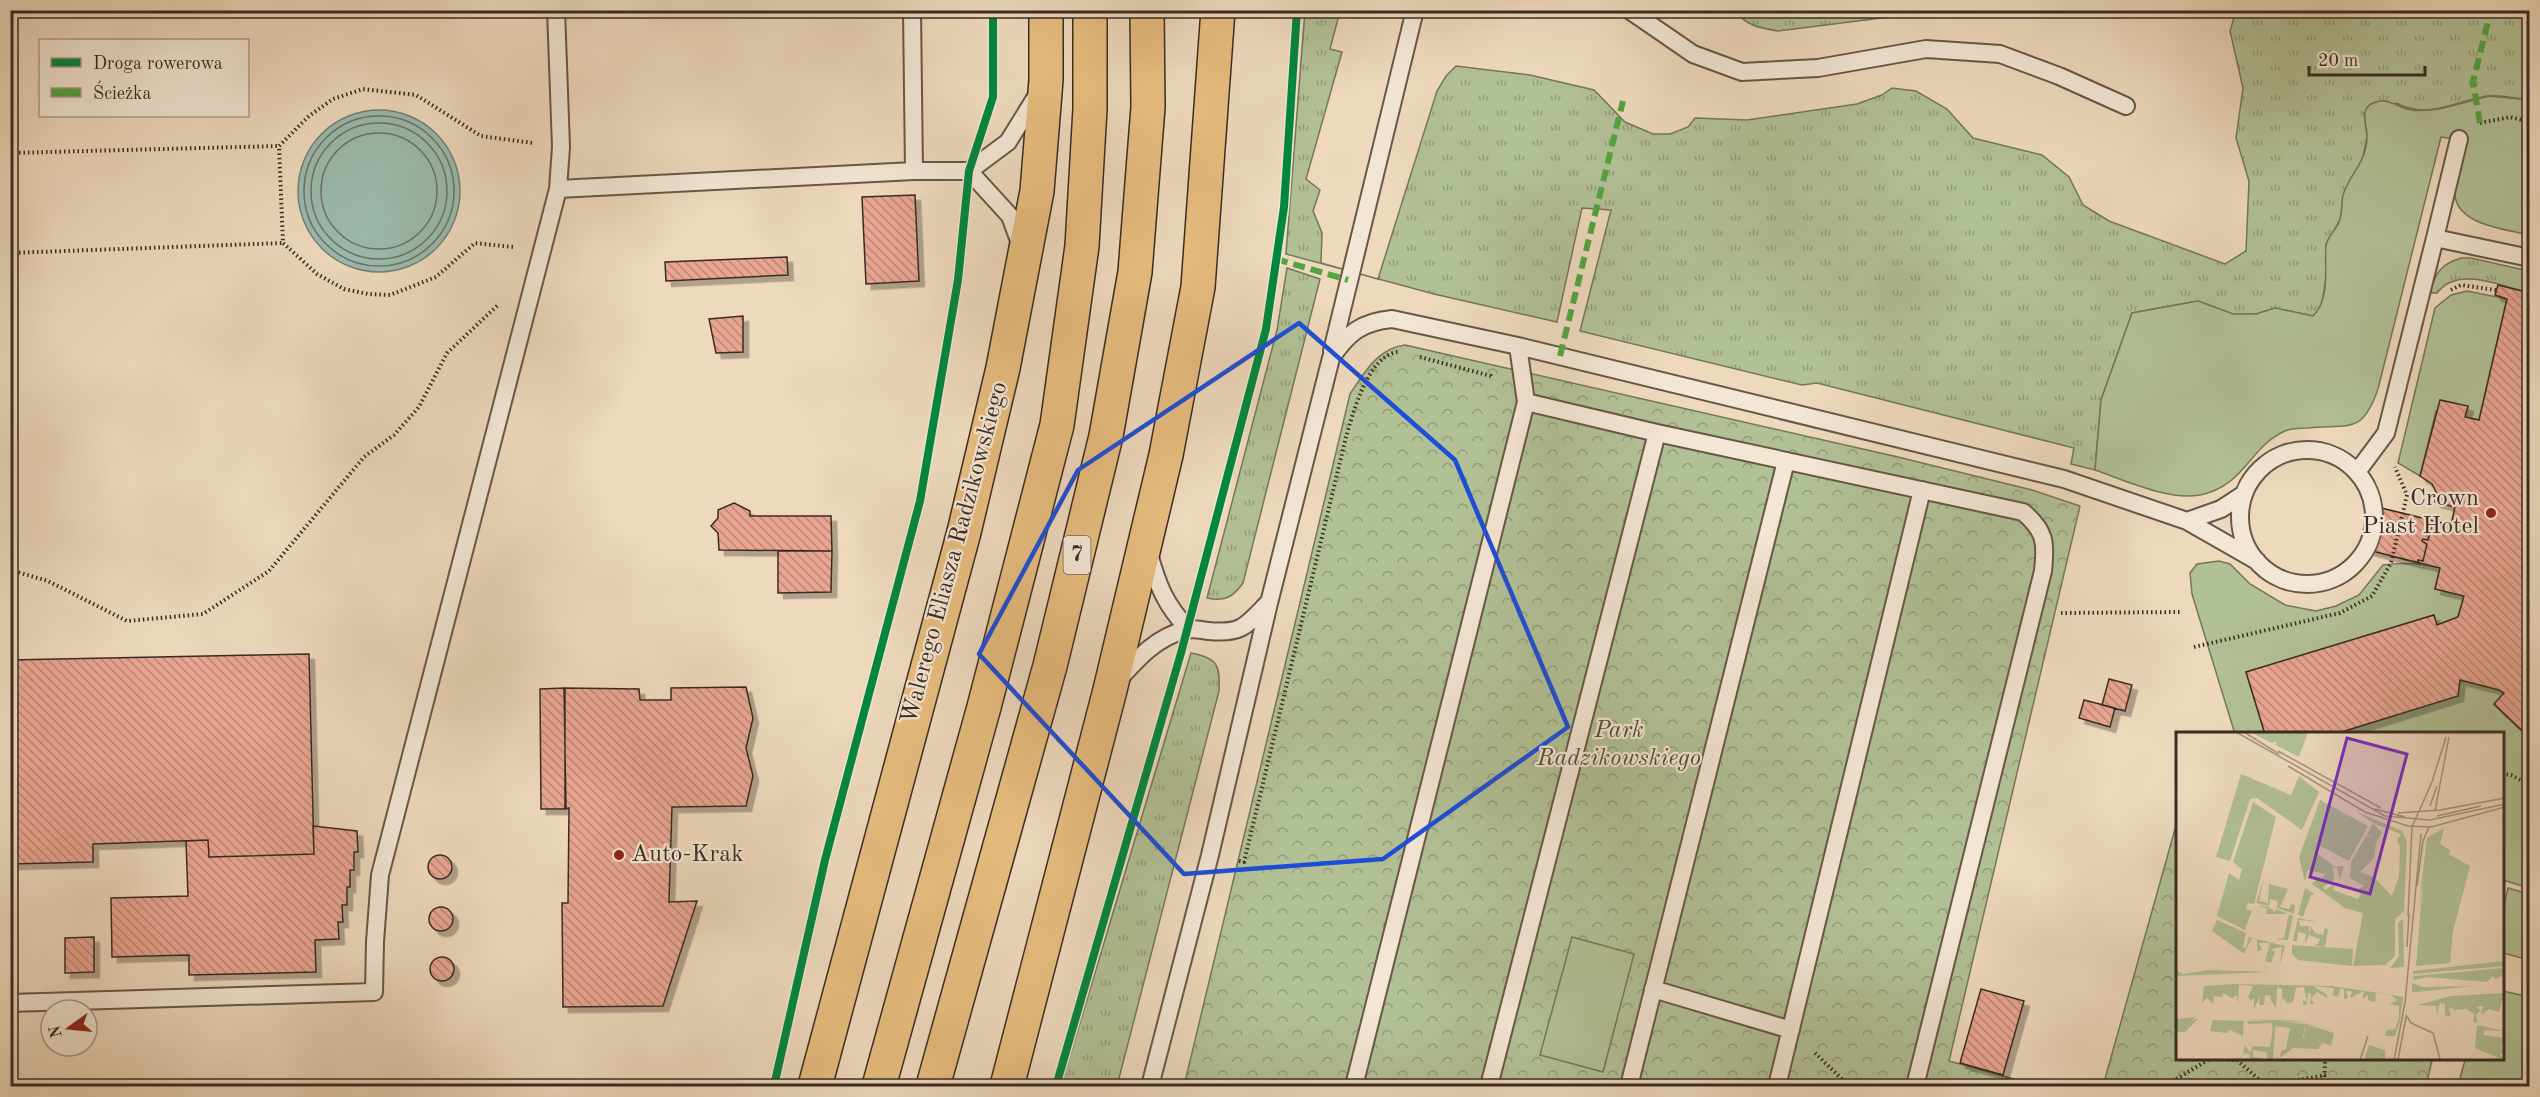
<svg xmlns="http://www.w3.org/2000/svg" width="2540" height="1097" font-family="'Old Standard TT',serif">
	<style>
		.grass { fill: url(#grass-tufts); stroke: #76765d; stroke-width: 1.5 }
		.forest { fill: url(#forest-crowns); stroke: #76765d; stroke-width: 1.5 }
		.garden { fill: #b2c096; stroke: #76765d; stroke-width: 1.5 }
		.water { fill: #9abaad; stroke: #738176; stroke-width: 1.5 }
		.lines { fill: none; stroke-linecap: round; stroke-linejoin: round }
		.shore { stroke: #6a7368; stroke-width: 1.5 }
		.building { fill: url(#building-back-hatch); stroke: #392c24; stroke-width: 1.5; filter: url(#shadow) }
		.service-casing { stroke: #66574a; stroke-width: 20 }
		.primary-casing { stroke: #392c24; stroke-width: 36 }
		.path { stroke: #392c24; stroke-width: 4; stroke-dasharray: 1.5 3; stroke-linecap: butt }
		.service { stroke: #f4e6d4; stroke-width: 16 }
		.primary { stroke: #e7bc7e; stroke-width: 33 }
		.quiet { stroke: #53a442; stroke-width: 6; stroke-dasharray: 12 6; stroke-linecap: butt }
		.cycleway-casing { stroke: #f4e6d4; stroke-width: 11 }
		.cycleway { stroke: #00873e; stroke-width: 8 }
		.marked { fill: none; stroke: #1d4ed8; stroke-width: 4.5; stroke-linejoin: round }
		.poi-dot { fill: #8f2418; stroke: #f4e6d4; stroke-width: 2 }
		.labels { text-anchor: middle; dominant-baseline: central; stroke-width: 4.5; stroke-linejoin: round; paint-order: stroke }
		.shield { fill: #f4e6d4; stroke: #716459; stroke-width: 1.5 }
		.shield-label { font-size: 22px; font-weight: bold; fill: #392c24 }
		.poi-label { font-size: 24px; fill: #392c24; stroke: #f4e6d4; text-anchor: end }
		.street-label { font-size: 24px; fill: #392c24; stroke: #f4e6d4 }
		.park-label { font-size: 24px; font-style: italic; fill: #514a3b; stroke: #f4e6d4 }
		.inset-road { fill: none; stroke: #a69480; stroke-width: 1.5 }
		.view { fill: #7b2cbf; fill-opacity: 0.15; stroke: #7b2cbf; stroke-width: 3 }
		.inset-edge { fill: none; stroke: #392c24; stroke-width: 3 }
	</style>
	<defs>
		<pattern id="grass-tufts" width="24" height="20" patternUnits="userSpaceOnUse" patternTransform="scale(1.5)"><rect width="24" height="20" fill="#b2c096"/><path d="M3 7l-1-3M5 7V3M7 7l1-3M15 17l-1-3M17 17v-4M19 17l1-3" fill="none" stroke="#929c7a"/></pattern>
		<pattern id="forest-crowns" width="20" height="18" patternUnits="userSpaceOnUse" patternTransform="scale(1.5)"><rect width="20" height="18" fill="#b2c096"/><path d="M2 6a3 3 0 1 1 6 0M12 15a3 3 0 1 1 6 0" fill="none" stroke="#929c7a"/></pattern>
		<pattern id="building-back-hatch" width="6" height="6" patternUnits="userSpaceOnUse" patternTransform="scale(1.5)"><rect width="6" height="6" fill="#e9a591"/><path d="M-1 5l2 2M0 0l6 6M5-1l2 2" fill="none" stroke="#be8776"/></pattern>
		<filter id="shadow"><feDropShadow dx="5.5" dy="5.5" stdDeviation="0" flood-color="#0004"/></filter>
	</defs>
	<rect width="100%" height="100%" fill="#eed9bd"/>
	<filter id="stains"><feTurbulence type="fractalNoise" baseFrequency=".00333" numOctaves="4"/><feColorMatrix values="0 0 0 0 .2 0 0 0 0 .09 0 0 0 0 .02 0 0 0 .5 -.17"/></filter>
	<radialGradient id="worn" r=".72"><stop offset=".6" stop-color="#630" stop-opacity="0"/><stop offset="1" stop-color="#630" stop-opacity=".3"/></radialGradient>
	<path class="grass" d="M1305 11H1340L1330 49 1342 52 1306 179 1320 190 1313 211 1322 233 1321 263 1378 279 1437 91 1446 76 1456 66 1530 75 1594 90 1625 122 1653 134H1670L1688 127 1695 118 1747 120 1857 104 1882 95 1892 88 1916 91 1947 109 1973 138 2042 155 2069 177 2083 205 2109 221 2225 264 2246 251 2249 181 2236 138 2243 88 2230 31 2236 11H2529V100C2516 98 2500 95 2487 96 2455 101 2428 120 2396 103L2364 113 2367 137 2362 162 2344 194 2340 220 2326 244 2327 271 2321 308 2313 316 2275 308 2256 314H2233L2198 301 2132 313 2101 400 2095 470 2071 464 2074 448 1817 383 1802 385 1580 331 1611 210 1582 208 1557 322 1434 294 1286 254Z
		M1736 11H1922L1905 15 1778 31C1760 28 1746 26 1736 11Z
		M2461 258H2471L2529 271 2526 292C2499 285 2457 266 2437 293H2430C2435 273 2441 264 2461 258Z
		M1287 268 1320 279 1243 583C1233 597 1225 602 1207 598L1277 330Z
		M1191 653C1218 658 1220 665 1219 691L1117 1086H1061Z"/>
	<path class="forest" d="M1405 345 1898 457 2032 490 2080 506 1949 1061 2039 1086H1184L1350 394C1364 373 1378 348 1405 345Z
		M2177 822V1060H2432L2426 1086H2103Z"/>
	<path class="garden" d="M2489 96 2529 100V235C2506 229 2453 225 2455 191 2456 175 2463 157 2467 141L2441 137 2378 389C2362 435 2350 424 2308 428 2301 428 2292 428 2285 431 2249 447 2245 486 2200 495 2169 501 2124 480 2095 470L2101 400 2132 313 2198 301 2233 314H2256L2275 308 2313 316C2331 298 2324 268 2326 246 2327 237 2336 230 2339 222 2343 213 2341 203 2343 195 2350 173 2367 162 2367 136 2367 124 2359 109 2373 103 2388 96 2399 109 2412 110 2437 113 2464 102 2489 96Z
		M2467 291 2507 299 2479 420 2465 417 2468 407 2436 411 2420 476 2398 463 2435 308 2451 295Z
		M2219 561 2230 564 2250 584 2285 605 2316 611 2336 606 2359 595 2383 565C2404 562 2420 563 2440 568L2435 589 2464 596 2458 617 2437 625 2434 615 2246 672 2265 734H2235L2192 594 2190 573 2197 564Z
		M2460 680 2499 690 2504 693 2494 705 2529 738V888L2503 880 2502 734H2335L2458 696Z
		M2508 888 2529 894V960L2503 953V908Z
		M1572 937 1634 954 1603 1072 1540 1055Z
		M2503 991 2529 997V1064L2524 1086H2458L2465 1060H2502Z"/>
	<path class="water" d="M298 191a81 81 0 1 1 162 0a81 81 0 1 1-162 0Z"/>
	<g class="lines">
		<path class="shore" d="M304 191a75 75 0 1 1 150 0a75 75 0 1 1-150 0Z
			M311 191a68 68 0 1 1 136 0a68 68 0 1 1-136 0Z
			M321 191a58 58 0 1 1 116 0a58 58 0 1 1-116 0Z"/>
	</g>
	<path class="building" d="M915 195 919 281 866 284 862 197Z
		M787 257 788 275 666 281 665 262Z
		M2498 285 2530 293V738L2494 704 2504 693 2499 690 2460 680 2458 696 2335 734H2265L2246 672 2434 615 2437 625 2458 617 2464 596 2435 589 2440 568 2368 550 2377 507 2451 525 2455 507 2435 502 2436 492 2432 484 2420 476 2440 400 2468 406 2465 417 2479 420 2507 299 2495 295Z
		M743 316V352L716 353 709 319Z
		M734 503 750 511V516H831L832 551 719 550 718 533 711 526 718 518V510Z
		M2377 507 2427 519 2426 523 2432 524 2428 540 2423 539 2422 541 2427 544 2423 561 2418 560V563L2368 550Z
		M778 551H832L831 592 778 593Z
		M309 654 314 854 209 857 208 840 93 844V862L10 864V660Z
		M2109 679 2132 685 2125 711 2102 705Z
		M746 687 753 718 746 748 753 776 746 806 672 807 669 902 697 901 663 1006 563 1007 562 903H568L569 808 565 809V688L639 689 640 700H671V688Z
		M564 688 566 809H541L540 689Z
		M2084 700 2115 708 2110 727 2079 718Z
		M313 826 357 831 358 852H354V870H350V887H347V905H342L343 922H338L339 939 315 940 316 972 189 975V955L112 957 111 898 188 896 186 841 208 840 209 857 314 854Z
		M428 867a12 12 0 1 1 24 0a12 12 0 1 1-24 0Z
		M429 919a12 12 0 1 1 24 0a12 12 0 1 1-24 0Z
		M94 937V972L65 973V938Z
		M430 969a12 12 0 1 1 24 0a12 12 0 1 1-24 0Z
		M1981 989 2024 1001 2003 1075 1960 1063Z"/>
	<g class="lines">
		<g class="service-casing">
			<path id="service" d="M912 10 914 171H969L1008 142 1039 92
				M1629 10 1693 54 1742 72 1818 68 1926 49 2000 54 2059 76 2126 106
				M969 171 1010 216 1021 246
				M558 189 914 171
				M2435 238 2459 139
				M1332 351 1415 10
				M1526 402 1657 433 2023 512C2046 531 2046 544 2043 571L1915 1086
				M2240 517a67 67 0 1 1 134 0a67 67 0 1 1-134 0Z
				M2357 472 2386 433 2435 238 2530 258
				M2187 521 2221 509 2244 494
				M1149 554C1158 586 1165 604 1188 629
				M1119 679C1138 658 1157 637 1185 630 1193 628 1201 630 1209 631 1242 634 1246 626 1268 603
				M1653 989 1791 1030
				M10 1003 374 992 375 942 380 875 558 189 561 147 556 10
				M1150 1086 1210 855 1269 603 1331 358C1348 333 1361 322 1392 319L1518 346 2064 479 2187 521 2257 561
				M1354 1086 1526 402 1518 346
				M1489 1086 1657 433
				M1629 1086 1786 461
				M1777 1086 1922 490"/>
		</g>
		<g class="primary-casing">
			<path id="primary" d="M815 1086 964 532 1003 368 1037 191 1046 80V10
				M879 1086 984 707 1057 425 1082 246 1090 109V10
				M933 1086 1050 666 1106 436 1135 272 1148 107 1147 10
				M1007 1086 1110 690 1166 455 1198 287 1218 10"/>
		</g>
		<path class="path" d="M2480 123 2510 117 2530 122
			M10 153 279 146
			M513 247 475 243 436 277 390 295 368 294 344 289 317 274 283 243 279 146 309 116 333 99 363 89 416 95 481 136 533 143
			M10 253 283 243
			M2451 290 2461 285 2496 290
			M1420 357 1491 376 1492 379
			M10 570 48 581 127 621 203 614 269 571 364 457 394 435 419 407 447 353 498 305
			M2061 613 2182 612
			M2194 647 2340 613 2372 596 2391 563 2407 495 2395 467
			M2502 774 2511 775 2530 785
			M1239 861 1244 862 1346 437C1353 413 1368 355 1398 352
			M2502 887 2505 888
			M1815 1053 1849 1086
			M2228 1060H2237L2266 1086
			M2172 1086 2173 1081 2208 1060
			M2267 1086 2326 1075
			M2324 1086 2325 1060"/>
		<use href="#service" class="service"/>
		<use href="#primary" class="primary"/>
		<path class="quiet" d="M2480 123 2473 82 2491 10
			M1276 259 1348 280
			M1560 356 1623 101
			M2408 1086 2411 1084"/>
		<g class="cycleway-casing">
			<path id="cycleway" d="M774 1086 825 860 920 501 958 280 969 171 993 97V10
				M1056 1086 1181 653 1266 329 1284 207 1297 10"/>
		</g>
		<use href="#cycleway" class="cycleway"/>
	</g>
	<path class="marked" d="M1299 323 1455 460 1568 727 1383 859 1184 874 979 654 1078 470Z"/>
	<g class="poi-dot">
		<circle cx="2491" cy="513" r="6"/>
		<circle cx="619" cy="855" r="6"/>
	</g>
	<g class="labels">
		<rect class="shield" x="1063.5" y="536" width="27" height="38" rx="4.5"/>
		<g class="shield-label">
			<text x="1077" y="555">7</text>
		</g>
		<g class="poi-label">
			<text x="2479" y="499">Crown<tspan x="2479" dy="28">Piast Hotel</tspan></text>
			<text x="631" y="855" text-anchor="start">Auto-Krak</text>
		</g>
		<g class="street-label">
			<text transform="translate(955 553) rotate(-75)">Walerego Eliasza Radzikowskiego</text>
		</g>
		<g class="park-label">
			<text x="1619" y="731">Park<tspan x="1619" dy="28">Radzikowskiego</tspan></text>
		</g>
	</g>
	<g transform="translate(2176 732)">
		<rect width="328" height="328" fill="#eed9bd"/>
		<path d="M65 42 115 63 123 44 143 60 126 98 81 66 74 67 54 129 40 125ZM77 70 100 85 78 172 72 171 70 177 76 179 69 198 41 184 53 141 63 148 66 137 57 130ZM181 80 226 99 231 109 228 179 219 187V224L209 233 177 234 187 181 183 180 190 150 180 145 182 138 175 130 190 104 197 106 191 103 197 91ZM197 91 225 102 221 108 224 114 223 144 216 164 198 145 184 140 198 126 200 111 206 101ZM268 96 264 112 275 119 247 149 242 180 251 106ZM88 146 83 169 92 171 93 152 112 157 104 175 113 177 115 172 119 173 118 182 101 176 102 169 94 167 93 174 80 171ZM129 156 139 162 135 163 127 185 122 182ZM82 173 93 175 92 178 94 176 99 180 100 177 117 184 112 208 99 207 108 206 113 182H90L91 177ZM122 186 143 190 123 188 124 194H133V202L135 194 139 201 147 203 149 195 152 198 149 215 137 213 142 212 144 207 133 203 129 212 130 202 122 200 121 209H117ZM227 187 228 235 214 236 223 224 222 191ZM41 188 70 201 67 216H70L73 205 109 214 104 233 106 215 95 217 99 220 95 231 89 229 94 211H83L86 218 81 219V208L76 206 68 222 36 199ZM116 213 177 217 176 234 122 228 116 222ZM328 229V234L237 242V239ZM328 236V243L319 247 317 244 311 250 252 245 237 248 238 244ZM0 238 7 242 32 238 93 240 0 244ZM236 251 246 255 298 254 240 260H236ZM57 252 155 254 217 263 227 265 224 289 219 304H209L211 298 219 297 223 286V274L214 272 221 268 215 263 200 261 199 270 192 268V263L187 267 188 259 174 266 176 259H170L172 266 168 267V257H164L162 265 157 263 158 256 137 254 151 263 149 270 150 265 141 260 135 266 138 272H134L135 262 132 261 131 273H127V268L131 270 128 255H125L120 256 117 270 111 271 108 267 111 265 106 268V257L101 255 100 276 94 267 92 277 95 264 89 263 88 273H83L84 264 78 277V266L75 269 72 265 77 254 63 253 62 273 61 263 56 266 47 261 46 265 38 264 37 272 31 266 26 271 28 254ZM328 261 323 280 313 277 305 283 307 274 300 275 305 278 300 283 302 291 297 290 298 282 290 277 279 278 278 282V277L273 276 275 285 269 283V272L264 271 261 282 260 274 242 273 274 264ZM19 285 9 297 17 288 23 286 9 300H0V287ZM70 287 122 289 165 301 124 290 101 289 129 292 127 305 147 311 142 317 117 316 104 326 105 319 110 317 114 296 99 294 97 328H92L90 320 77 318V325L86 326 74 328 73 321 67 322 69 313 74 321 77 314 94 315 97 296 95 291 72 292 71 289H96ZM37 288 68 289 67 304 54 298 51 301 34 299ZM301 293 328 299 309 298 307 303 328 306 325 316 328 319 324 323 328 328 299 316Z" fill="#b2c096" fill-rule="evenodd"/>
		<path d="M74 0H132L123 25 99 13 101 9 96 11ZM144 68 192 94 173 129 144 114 140 121 157 133 148 142 132 138 129 150 123 125ZM129 292 158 301 155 314 142 309 134 311 128 305ZM193 313 209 318V328H188Z" fill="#b2c096"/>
		<path d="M260 115 294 134 277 199 274 231 240 234 247 149ZM175 130 183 135 180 145 191 151 183 180 169 176 136 152 143 145 146 147 153 135 168 134 164 148 161 136H157L158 148 147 155 149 158 159 152 157 158 182 167 185 162 181 158 188 154 174 146Z" fill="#b2c096"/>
		<path class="inset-road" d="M60 0 209 84 254 88 329 72M68 0 103 22M102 19 205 76M112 34 189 80 232 94 255 95 329 75M254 74 261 54M199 77 229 85M259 79 273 5M222 81 264 78 329 66M261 84 305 74M241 154 247 109 253 95M232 184 236 95 256 50 270 5M231 215 233 182M230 283 235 291 257 301 264 327M184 328 192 304M218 328 229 271 245 102M222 328 230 285"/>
		<path class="view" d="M171 6 231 22 194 162 134 145Z"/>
		<rect width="328" height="328" class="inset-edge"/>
	</g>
	<rect width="2540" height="1097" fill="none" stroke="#eed9bd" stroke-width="36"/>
	<rect x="12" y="12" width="2516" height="1073" fill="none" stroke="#392c24" stroke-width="3"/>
	<rect x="18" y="18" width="2504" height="1061" fill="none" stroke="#392c24" stroke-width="1.5"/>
	<rect x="39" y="39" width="210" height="78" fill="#f4e6d4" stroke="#a99c8e" stroke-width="1.5"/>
	<rect x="51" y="58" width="30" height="9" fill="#00873e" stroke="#a99c8e" stroke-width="1.5"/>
	<text x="93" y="69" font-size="18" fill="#392c24">Droga rowerowa</text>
	<rect x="51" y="88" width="30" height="9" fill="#53a442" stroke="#a99c8e" stroke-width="1.5"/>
	<text x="93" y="99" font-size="18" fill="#392c24">Ścieżka</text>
	<g transform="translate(69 1028) rotate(255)"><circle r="28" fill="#f4e6d4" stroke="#a99c8e" stroke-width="1.5"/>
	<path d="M0-4.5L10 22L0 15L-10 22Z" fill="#8f2418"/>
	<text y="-9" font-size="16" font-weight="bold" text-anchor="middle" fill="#392c24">N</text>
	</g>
	<path d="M2309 66v9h116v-9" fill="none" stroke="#392c24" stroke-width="3"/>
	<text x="2318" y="66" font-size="18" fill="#392c24" stroke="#f4e6d4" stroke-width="4.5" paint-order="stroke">20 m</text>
	<rect width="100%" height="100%" filter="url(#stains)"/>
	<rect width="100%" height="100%" fill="url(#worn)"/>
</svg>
